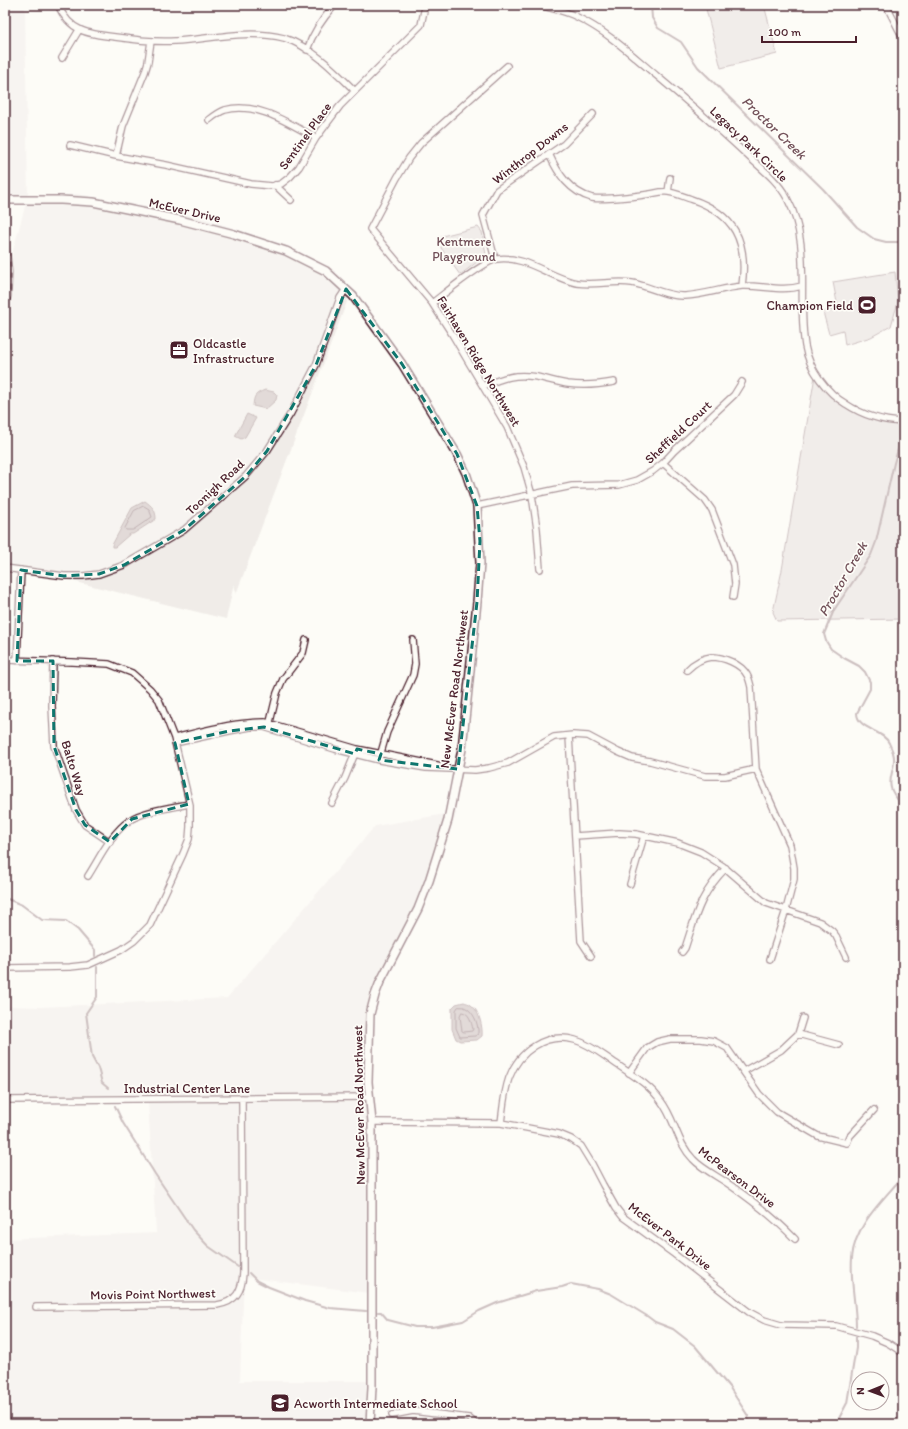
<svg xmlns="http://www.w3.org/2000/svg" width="908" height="1429" font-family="Itim,sans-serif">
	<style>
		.built { fill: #f0ece8 }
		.green { fill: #e3dcda; stroke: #967e82 }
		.water { fill: #c0b1b1; stroke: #91777b }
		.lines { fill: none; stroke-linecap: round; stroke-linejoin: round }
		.shore { stroke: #795961; stroke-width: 1 }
		.stream { stroke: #91777b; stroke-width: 2 }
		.minor-casing { stroke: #4a1f2b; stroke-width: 8 }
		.tertiary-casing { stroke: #4a1f2b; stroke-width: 10 }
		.minor { stroke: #fdfcf7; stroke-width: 5.5 }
		.tertiary { stroke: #fdfcf7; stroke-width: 7 }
		.rail-casing { stroke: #4a1f2b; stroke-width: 3.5 }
		.rail { stroke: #fdfcf7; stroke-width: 2; stroke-dasharray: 6; stroke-linecap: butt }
		.marked { fill: none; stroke: #0f766e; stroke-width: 3; stroke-dasharray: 8 5; stroke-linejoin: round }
		.labels { text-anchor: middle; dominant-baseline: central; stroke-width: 3.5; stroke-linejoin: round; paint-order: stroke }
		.street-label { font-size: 13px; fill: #4a1f2b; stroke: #fdfcf7 }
		.park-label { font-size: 13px; fill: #704e57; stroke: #fdfcf7 }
		.poi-label { font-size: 13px; fill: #4a1f2b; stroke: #fdfcf7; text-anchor: start }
		.water-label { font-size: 14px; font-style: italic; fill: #73525a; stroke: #fdfcf7 }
	</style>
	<rect width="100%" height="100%" fill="#fdfcf7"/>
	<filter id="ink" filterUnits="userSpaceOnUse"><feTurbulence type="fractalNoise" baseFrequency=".025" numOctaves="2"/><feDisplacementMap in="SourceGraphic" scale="8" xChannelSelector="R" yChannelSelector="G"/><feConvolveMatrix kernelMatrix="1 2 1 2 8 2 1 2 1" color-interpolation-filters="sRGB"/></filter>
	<g filter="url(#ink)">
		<path class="built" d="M5 5H25L28 199 77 194 197 216 288 247 351 291 236 594 234 584 226 619 60 578 5 569V280L27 199 5 200Z
			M457 812 430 883 375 999 367 1032 369 1293 244 1277 240 1381H369L368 1424H5V1239L156 1233 148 1103 5 1099V1006L41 1007 227 998 375 826Z"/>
		<path class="green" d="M705 5H764L777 54 721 68Z
			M478 227 482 232 486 255 460 275 441 248 442 236Z
			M895 272 898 302 891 326 871 337 845 345 843 330 829 334 823 312 838 308 833 282Z
			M816 370 833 398 860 414 903 423V619L777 621 773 612 782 570Z"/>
		<path class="water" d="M265 390 274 392 277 395 276 400 266 409 253 406C254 395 255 394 265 390Z
			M247 414 256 418 245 437 241 439 235 436Z
			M145 501C152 506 156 510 156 519L133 534H130L115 547H112V545L132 508Z
			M464 1002C466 1003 469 1003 471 1005 479 1010 483 1027 482 1036L477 1040 460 1041 456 1039 452 1029V1008L456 1004Z"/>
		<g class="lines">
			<path class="shore" d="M144 506 149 509 152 517 133 530H126L125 528 134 511Z
				M464 1007C473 1010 479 1024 478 1034L475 1036 460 1037 456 1028V1010L458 1007Z
				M462 1012C470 1013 471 1022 473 1029L472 1031 464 1032 462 1031 460 1016Z"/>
			<path class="stream" d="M651 5 652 18 658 28 681 42 698 67 823 189 857 227 874 239 886 242H903
				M901 439 894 463 876 542 871 555 834 610 824 634 826 641 831 649 844 658 859 666 865 672 870 682V689L857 713C857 729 883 730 889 743 891 748 894 753 894 758 895 768 888 778 891 788 893 795 899 801 903 806
				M5 898 22 905 42 920 66 921 78 930 95 950V956
				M97 967V997L86 1013 92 1057 98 1068 102 1083 108 1088
				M115 1106 123 1123 155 1174 193 1230 208 1246 238 1267
				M249 1273 257 1281 269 1287 305 1301 330 1308 366 1311
				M378 1312H381L388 1320 415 1327H432L463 1321 479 1311 497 1303 536 1291 562 1287 571 1284 598 1289 611 1294 647 1316 655 1322 673 1329 695 1346 730 1388 748 1416 749 1424
				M856 1326C856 1304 850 1281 852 1258 854 1226 883 1200 903 1176
				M836 1424 847 1403 856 1348V1337"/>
			<g class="minor-casing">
				<path id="minor" d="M58 5C70 32 88 34 115 37 135 40 155 42 175 41 210 39 249 29 284 38 312 47 334 70 354 90
					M540 5C552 9 566 11 577 17 608 32 631 54 657 76 688 102 718 128 748 156 762 169 778 181 787 198 812 244 797 297 805 346 809 369 827 393 846 404 864 416 882 421 903 422
					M886 5 903 38
					M307 50C313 32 322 19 335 5
					M62 58 79 30
					M507 66 421 143 409 158 397 178 370 229 432 303 452 334 507 427 524 467 532 495 537 529 540 569
					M209 120C214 116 219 112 225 110 257 101 290 124 316 138
					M70 145 116 156 166 165 251 184 272 186 281 184 290 177 299 167 316 138 340 106 421 25 424 11
					M549 154C558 174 570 192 592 198 603 200 638 196 650 194 656 193 662 191 668 192 676 193 684 197 691 199 735 214 748 241 742 286
					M116 156 123 126 145 72 148 62 151 41
					M275 185 291 200
					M668 192 670 178
					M495 259 483 215 497 190 564 144 593 114
					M432 303C444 294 484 261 497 259 526 255 550 278 577 283 595 286 614 280 632 283 649 286 667 297 685 296 704 295 723 288 742 286 762 285 782 292 802 286
					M483 386C494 382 504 377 516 376 534 374 550 381 568 384 583 386 598 385 614 382
					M663 463 705 500 712 510 733 565 735 584 733 597
					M477 506 572 486 619 485 637 480 653 471 663 463 674 451 734 395 742 382
					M5 568 64 576H83L99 574 124 565 184 530 246 476 267 451 291 413 316 365 340 298 346 289
					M5 660 72 662 109 664 132 673 150 689 159 700 174 738 190 805V827L189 839 183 854 150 925 134 941 121 950 88 965 70 967 5 968
					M17 661 21 570
					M53 661 52 706 54 746 76 810 85 825 110 842
					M687 670C693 664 702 658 711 657 724 657 741 664 747 675 749 678 750 683 751 687L756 769 790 845 794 868V879L786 910 770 959
					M269 726 277 693 283 679 303 653 306 640
					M569 736 581 941 591 956
					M174 738C204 731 234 722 265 722L357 749 442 766
					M175 743 229 731 250 727H264L335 749 379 760 426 768 475 770 489 768 508 763 554 737 573 735 588 736 618 752 632 758 650 761 705 776H725L756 769
					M380 756 387 732 413 675 415 664 413 640
					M332 803 345 778 356 751
					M575 836 619 833 636 834 678 843 701 852 723 866 766 903 820 922 832 931 836 936 846 957
					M88 876C100 857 111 833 130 820 143 811 174 807 189 804
					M630 884 644 836
					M682 952 685 948C696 915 700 894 726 868
					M798 1034 839 1045
					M744 1071 781 1050 798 1034 803 1018
					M629 1073 647 1048 657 1042 670 1039H701L714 1041 727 1048 759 1094 777 1112 818 1136 847 1143 850 1136 874 1110
					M5 1100 370 1097
					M372 1122 501 1123 559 1134 571 1139 581 1146 592 1164 603 1185 616 1208 623 1217 641 1230 674 1254 749 1312 764 1320 781 1325 836 1326 872 1336 888 1343 903 1353
					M501 1123C503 1108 504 1092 509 1078 519 1051 546 1032 575 1040 589 1044 600 1053 612 1061 629 1073 649 1084 661 1101 675 1119 677 1143 693 1159 702 1169 719 1177 730 1185 753 1201 775 1218 795 1239
					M36 1307 217 1305C236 1302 242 1291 243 1273L242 1098
					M392 1415 413 1411 469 1418 476 1424"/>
			</g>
			<g class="tertiary-casing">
				<path id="tertiary" d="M5 200H61L93 202 180 220 234 234 286 251 326 271 353 296 402 364 457 454 466 473 477 506 480 563 477 602 462 749 448 820 429 881 418 909 380 982 375 995 370 1014 368 1082 372 1122V1387L370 1424"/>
			</g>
			<use href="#minor" class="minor"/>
			<use href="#tertiary" class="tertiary"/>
			<g class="rail-casing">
				<path id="rail" d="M5 220 11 272 10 296 5 317"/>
			</g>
			<use href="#rail" class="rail"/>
		</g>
	</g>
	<path d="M0 0H908V1429H0ZM346 289 402 364 457 454 477 506 480 541 477 602 458 769 379 760 381 754 357 749 355 754 264 727 229 731 175 743 189 804 132 819 110 842 85 825 76 810 54 746 53 661H17L21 570 64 576 99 574 124 565 184 530 246 476 267 451 316 365Z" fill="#fdfcf7" fill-opacity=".55" fill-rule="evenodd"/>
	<path class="marked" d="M346 289 402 364 457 454 477 506 480 541 477 602 458 769 379 760 381 754 357 749 355 754 264 727 229 731 175 743 189 804 132 819 110 842 85 825 76 810 54 746 53 661H17L21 570 64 576 99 574 124 565 184 530 246 476 267 451 316 365Z"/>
	<defs>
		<g id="stadium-square" transform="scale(1)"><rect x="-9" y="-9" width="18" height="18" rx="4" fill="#4a1f2b" stroke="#fdfcf7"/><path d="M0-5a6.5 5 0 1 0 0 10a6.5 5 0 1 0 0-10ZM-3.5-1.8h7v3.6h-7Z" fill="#fff"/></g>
		<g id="office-square" transform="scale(1)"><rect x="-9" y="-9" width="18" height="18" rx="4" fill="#4a1f2b" stroke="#fdfcf7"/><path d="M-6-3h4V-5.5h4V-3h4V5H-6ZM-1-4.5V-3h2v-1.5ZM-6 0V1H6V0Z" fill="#fff"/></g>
		<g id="school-square" transform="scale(1)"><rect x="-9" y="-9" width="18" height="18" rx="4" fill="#4a1f2b" stroke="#fdfcf7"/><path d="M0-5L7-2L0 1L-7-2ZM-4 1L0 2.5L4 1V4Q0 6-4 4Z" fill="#fff"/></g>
	</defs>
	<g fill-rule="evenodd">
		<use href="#stadium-square" x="867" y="305"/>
		<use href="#office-square" x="179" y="350"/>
		<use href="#school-square" x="280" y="1403"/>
	</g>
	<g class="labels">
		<g class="street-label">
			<text transform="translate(305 136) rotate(-54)">Sentinel Place</text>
			<text transform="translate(749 144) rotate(44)">Legacy Park Circle</text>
			<text transform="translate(530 153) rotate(-38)">Winthrop Downs</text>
			<text transform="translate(185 210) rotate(13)">McEver Drive</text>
			<text transform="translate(479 361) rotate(59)">Fairhaven Ridge Northwest</text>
			<text transform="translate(678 432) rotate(-43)">Sheffield Court</text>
			<text transform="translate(215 487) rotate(-43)">Toonigh Road</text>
			<text transform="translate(454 689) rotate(-83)">New McEver Road Northwest</text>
			<text transform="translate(74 768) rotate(73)">Balto Way</text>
			<text x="187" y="1088">Industrial Center Lane</text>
			<text transform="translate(359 1105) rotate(-91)">New McEver Road Northwest</text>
			<text transform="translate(737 1177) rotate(37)">McPearson Drive</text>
			<text transform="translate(670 1236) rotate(38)">McEver Park Drive</text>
			<text transform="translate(153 1294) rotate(-1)">Movis Point Northwest</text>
		</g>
		<g class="park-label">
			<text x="464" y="241">Kentmere<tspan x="464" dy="15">Playground</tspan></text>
		</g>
		<g class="poi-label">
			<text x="853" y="305" text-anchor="end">Champion Field</text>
			<text x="193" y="343">Oldcastle<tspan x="193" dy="15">Infrastructure</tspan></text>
			<text x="294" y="1403">Acworth Intermediate School</text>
		</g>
		<g class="water-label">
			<text transform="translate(774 128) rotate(44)">Proctor Creek</text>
			<text transform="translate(843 579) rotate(-60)">Proctor Creek</text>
		</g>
	</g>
	<rect width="908" height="1429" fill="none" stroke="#fdfcf7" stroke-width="20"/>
	<rect x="10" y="10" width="888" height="1409" fill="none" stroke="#4a1f2b" stroke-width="1.5" filter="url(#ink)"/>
	<g transform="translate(870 1391) rotate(269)"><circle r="19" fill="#fdfcf7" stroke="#b5a4a5"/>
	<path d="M0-3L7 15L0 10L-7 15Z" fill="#4a1f2b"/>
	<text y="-6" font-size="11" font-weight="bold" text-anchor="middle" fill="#4a1f2b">N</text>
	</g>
	<path d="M762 36v6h94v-6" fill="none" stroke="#4a1f2b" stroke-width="2"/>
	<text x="768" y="36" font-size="12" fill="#4a1f2b" stroke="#fdfcf7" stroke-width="3" paint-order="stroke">100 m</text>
</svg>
